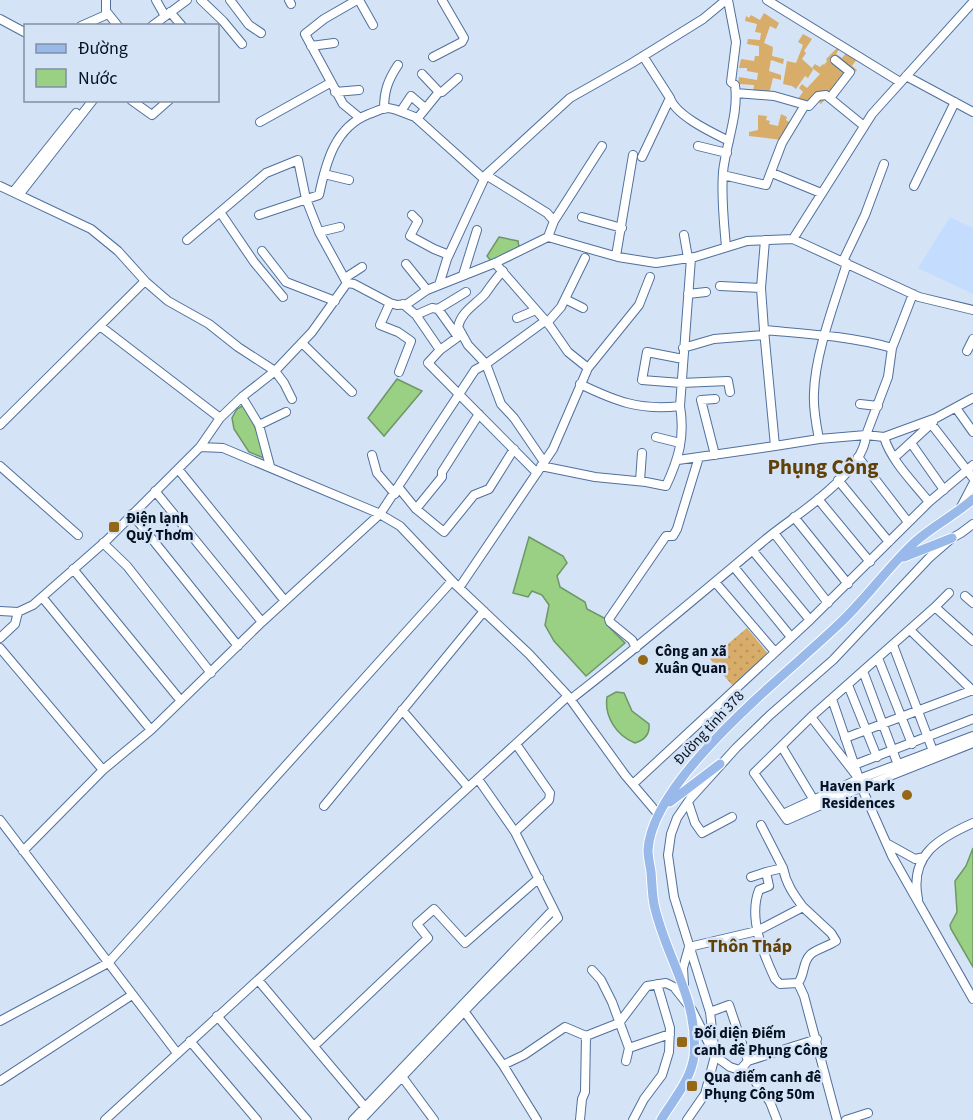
<svg xmlns="http://www.w3.org/2000/svg" width="973" height="1120" font-family="'Source Sans 3',sans-serif">
	<style>
		.built { fill: #c4dcfe }
		.grass { fill: url(#grass-dots) }
		.garden { fill: #d8ac69 }
		.water { fill: #99d083; stroke: #6d9766; stroke-width: 1.5 }
		.lines { fill: none; stroke-linecap: round; stroke-linejoin: round }
		.minor-casing { stroke: #50709c; stroke-width: 10 }
		.major-casing { stroke: #fff; stroke-width: 11 }
		.minor { stroke: #fff; stroke-width: 8 }
		.major { stroke: #98b9e9; stroke-width: 9 }
		.poi-dot { fill: #956815; stroke: #d5e3f7; stroke-width: 2 }
		.labels { text-anchor: middle; dominant-baseline: central; stroke-width: 5; stroke-linejoin: round; paint-order: stroke }
		.poi-label { font-size: 15px; font-weight: bold; fill: #061223; stroke: #d5e3f7; text-anchor: start }
		.street-label { font-size: 15px; fill: #061223; stroke: #d5e3f7 }
		.quarter-label { font-size: 18px; font-weight: bold; fill: #604107; stroke: #d5e3f7 }
		.district-label { font-size: 21px; font-weight: bold; fill: #604107; stroke: #d5e3f7 }
	</style>
	<defs>
		<pattern id="grass-dots" width="8" height="8" patternUnits="userSpaceOnUse" patternTransform="scale(1.5)"><rect width="8" height="8" fill="#d8ac69"/><path d="M2 2h.1M6 6h.1" fill="none" stroke="#b8935b" stroke-width="1.8" stroke-linecap="round"/></pattern>
	</defs>
	<rect width="100%" height="100%" fill="#d5e3f7"/>
	<path class="built" d="M950 217 973 228V294L918 268Z"/>
	<path class="grass" d="M747 628 769 655 732 685 710 659Z"/>
	<path class="garden" d="M764 13 779 23 776 29 770 26 764 43 773 47 772 56 784 59 783 64 771 60 769 71 781 75V80L773 78 769 94 753 92 754 85 738 84 739 77 757 80 758 73 747 71V68H739L741 59 754 61 755 56H759V46L747 44 748 39 760 40 761 33 755 32 757 24 745 21 746 16 749 18 751 15 760 20Z
		M803 34 812 39 804 51 806 53 802 59 812 68 815 64 820 67 823 64 824 65 827 61 826 59 838 47 840 48 836 54 842 58 847 52 857 59 852 66 857 70 850 79 846 76 821 104 815 99 810 105 797 100 803 92 799 88 802 84 807 88 820 74 812 68 813 70 808 78 805 76 796 89 792 86 783 84 787 61 796 63 803 45 798 42Z
		M781 114 787 117 786 120 792 124 782 140 749 136V132L758 130V115L767 116 766 120 770 121 769 124 778 126Z"/>
	<path class="water" d="M499 237 518 241 519 247 492 262 487 256Z
		M397 379 422 391 384 436 368 418Z
		M244 405 258 433 264 458 249 452 234 429 232 418 237 409Z
		M529 537 563 556 567 563 557 576 560 587 585 602 587 609 606 619 607 625 625 643 586 676 554 641 545 625 549 605 542 595 532 591 528 597 513 593Z
		M616 692 624 693 632 711 649 724C650 734 645 740 635 743 617 736 604 717 607 697Z
		M973 848V967L951 929 950 925 957 912 955 881 966 866Z"/>
	<g class="lines">
		<g class="minor-casing">
			<path id="minor" d="M106 0V11L118 26
				M156 0 165 16
				M201 0 223 21 242 44
				M230 0 249 25 261 33
				M289 0 291 4
				M357 0 324 19 305 34 343 104 360 118
				M359 0 373 25
				M767 0 900 82
				M170 12 182 26
				M0 19 26 33
				M81 26 108 14
				M152 26 187 0
				M311 46 334 43
				M433 57 462 42 464 38 442 0
				M906 76 973 112
				M335 92 359 90
				M439 92H442L458 78
				M736 93 774 96 809 106 818 96 826 95 864 126
				M670 98C676 116 713 133 729 141
				M830 98 850 72 835 60
				M131 100 152 115 169 100
				M384 109C384 91 388 80 398 65
				M401 111 411 96 425 108
				M417 119 439 92 422 74
				M260 122 330 83
				M698 146 727 153
				M642 157 670 98 643 56
				M772 173 821 193
				M324 174 349 180
				M486 175 547 213 554 221 548 237
				M723 175 766 185 782 143 805 105
				M0 186 91 229 118 251 146 282 168 301 209 324 238 347 275 371 284 383 292 399
				M914 186 955 102
				M13 192 76 113
				M19 195 93 100
				M220 212 254 262 283 297
				M259 215 319 195C326 162 335 127 369 114 375 112 382 108 388 108 397 109 406 114 415 117L484 179
				M412 215 418 221 410 236 434 249 449 255
				M582 217 622 228
				M554 221 602 146
				M319 232 340 227
				M684 235 688 258
				M793 239 872 114 973 2
				M187 240 266 173 298 160 306 199 319 232 347 283
				M726 247C724 223 721 197 723 172 726 143 739 114 735 85L731 82 736 42 728 0
				M262 251 286 282 335 301
				M616 256 633 155
				M843 261 865 215 884 164
				M495 263 550 326 568 352 588 368
				M406 264 427 290
				M503 271C495 279 491 286 485 294 475 305 461 312 458 327L468 345 486 364 501 404 514 418 544 462
				M463 275 477 230
				M345 278 362 267
				M439 285 447 259 486 175 570 98 632 63 703 19 726 0
				M720 286 761 288
				M688 294 706 292
				M565 299 583 308
				M390 303 380 325 398 332 411 341 399 372
				M403 304 416 315 440 350
				M438 309 458 337
				M416 315 432 308 438 309 466 292
				M517 318 536 310
				M547 323 561 307 585 258
				M100 326 220 418
				M764 330 761 288 765 240
				M462 334 440 350 428 363 537 473
				M302 343 352 392
				M683 348 714 339 764 335
				M892 348 888 377 866 435 884 437 936 418 973 398
				M967 351 973 339
				M683 359 647 352 642 380 681 383 728 381 730 392
				M580 384C615 401 640 411 680 406L691 258
				M860 404 878 406
				M956 408 973 432
				M929 421 973 478
				M0 425 145 281
				M259 425 286 412
				M656 437 680 443
				M884 437C891 461 914 483 929 502
				M819 439C816 424 813 408 814 393 815 353 835 302 847 263
				M911 443 944 490
				M200 447 223 448 378 513 400 526 455 584 529 654 568 696 625 775 658 814
				M372 455 377 473 395 494
				M715 455 701 400 715 399
				M858 457 908 522
				M895 457 933 422
				M678 460 775 446 764 330C807 334 850 336 892 348L913 294
				M0 466 78 535
				M270 466 259 425 242 397 275 371 312 332 347 283 354 284 390 303 397 305 407 304 427 290 495 263 548 237 618 257 656 263 695 257 747 241 793 239 919 297 973 310
				M541 466 595 477 646 482 666 486C679 458 685 437 680 406
				M178 469 285 601
				M838 480 889 542
				M640 481 642 453
				M399 488 416 509 444 532 474 495 489 489 514 449
				M155 491 262 622
				M818 499 870 562
				M961 507 973 484
				M416 509 442 477V472L479 414
				M132 514 238 646
				M794 517 848 584
				M774 533 828 603
				M103 543 127 566 211 673
				M753 551 810 620
				M734 567 791 637
				M73 569 181 701
				M715 582 775 652
				M459 588 553 449 588 368 639 305 650 277
				M965 596 973 603
				M42 597 151 730
				M935 607 949 593
				M0 611 18 612 33 605 107 540 200 447 220 418 242 397
				M910 630 973 691
				M0 638 15 624 18 612
				M973 641 935 607 811 717 754 773 787 820 862 787 973 743
				M893 645 933 751
				M0 648 103 770
				M636 648 632 640 610 622 609 619 666 536H673L677 529 699 457
				M878 658 912 744
				M863 671 898 765
				M848 685 877 757
				M571 699C637 648 702 593 766 539 786 523 809 508 828 491 843 478 865 456 866 435L819 439 775 446
				M832 699 864 793 892 856 973 999
				M402 710 468 787
				M811 717 856 775
				M845 738 973 690
				M782 747 815 802
				M854 765 973 719
				M633 784 810 620 929 502 973 465
				M688 802 695 823 702 833 732 817
				M324 806 484 611
				M783 814 859 779 973 736
				M0 820 177 1053
				M761 825 783 868 766 872 769 886 759 890C748 918 763 953 775 979L780 984 798 983 804 996 837 1120
				M515 832 549 800 550 793 516 744
				M888 844 915 859 924 857
				M23 851 103 770 151 730 262 622 380 514 475 370 486 364 545 321
				M751 877 766 872
				M918 899C909 855 939 838 973 823
				M592 970 601 980 612 1002 629 1048 626 1061
				M258 980 365 1107
				M798 983C805 975 802 963 810 955 814 950 829 946 836 941L831 933 803 907
				M684 985 683 968 689 947 757 931 803 907C794 895 786 884 783 868
				M710 1012 729 1005 748 1061
				M467 1015 503 1065 524 1055 565 1027 586 1036 619 1023 647 986 666 983 674 987 692 1010 715 1056 730 1067 749 1073 770 1102 777 1120
				M217 1016 307 1120
				M0 1021 108 963 452 581
				M190 1041 257 1120
				M314 1046 428 938 417 924 434 909 465 943 539 878
				M629 1048 670 1034
				M503 1065 537 1120
				M740 1070 748 1061 817 1039
				M403 1078 434 1120
				M0 1081 132 995
				M105 1120 568 696
				M353 1120 550 913
				M361 1120 475 1000 558 918 515 832 478 779
				M580 1120 582 1099 585 1092 586 1036
				M633 1120 644 1099 662 1075 669 1052 670 1028 657 984
				M687 1120 705 1094 715 1056 710 1012 674 897 668 855 671 834 677 818 690 799 736 748 770 715 833 660 929 558 952 538 961 533 973 524
				M846 1120 868 1113"/>
		</g>
		<g class="major-casing">
			<path id="major" d="M904 557 952 538
				M670 802 720 764
				M661 1120C673 1100 691 1080 694 1056 699 998 665 957 654 904 652 894 652 883 651 872 650 865 648 857 648 850 652 778 787 674 838 625 866 599 887 568 915 542 933 526 955 515 973 499"/>
		</g>
		<use href="#minor" class="minor"/>
		<use href="#major" class="major"/>
	</g>
	<g class="poi-dot">
		<rect x="108" y="521" width="12" height="12" rx="3"/>
		<circle cx="643" cy="660" r="6"/>
		<circle cx="907" cy="795" r="6"/>
		<rect x="676" y="1036" width="12" height="12" rx="3"/>
		<rect x="686" y="1080" width="12" height="12" rx="3"/>
	</g>
	<g class="labels">
		<g class="poi-label">
			<text x="126" y="518">Điện lạnh<tspan x="126" dy="17">Quý Thơm</tspan></text>
			<text x="655" y="651">Công an xã<tspan x="655" dy="17">Xuân Quan</tspan></text>
			<text x="895" y="786" text-anchor="end">Haven Park<tspan x="895" dy="17">Residences</tspan></text>
			<text x="694" y="1033">Đối diện Điếm<tspan x="694" dy="17">canh đê Phụng Công</tspan></text>
			<text x="704" y="1077">Qua điếm canh đê<tspan x="704" dy="17">Phụng Công 50m</tspan></text>
		</g>
		<g class="street-label">
			<text transform="translate(709 728) rotate(-47)">Đường tỉnh 378</text>
		</g>
		<g class="quarter-label">
			<text x="750" y="946">Thôn Tháp</text>
		</g>
		<g class="district-label">
			<text x="823" y="467">Phụng Công</text>
		</g>
	</g>
	<rect x="24" y="24" width="195" height="78" fill="#d5e3f7" stroke="#828fa2" stroke-width="1.5"/>
	<rect x="36" y="44" width="30" height="9" fill="#98b9e9" stroke="#828fa2" stroke-width="1.5"/>
	<text x="78" y="54" font-size="18" fill="#061223">Đường</text>
	<rect x="36" y="69" width="30" height="18" fill="#99d083" stroke="#828fa2" stroke-width="1.5"/>
	<text x="78" y="84" font-size="18" fill="#061223">Nước</text>
</svg>
